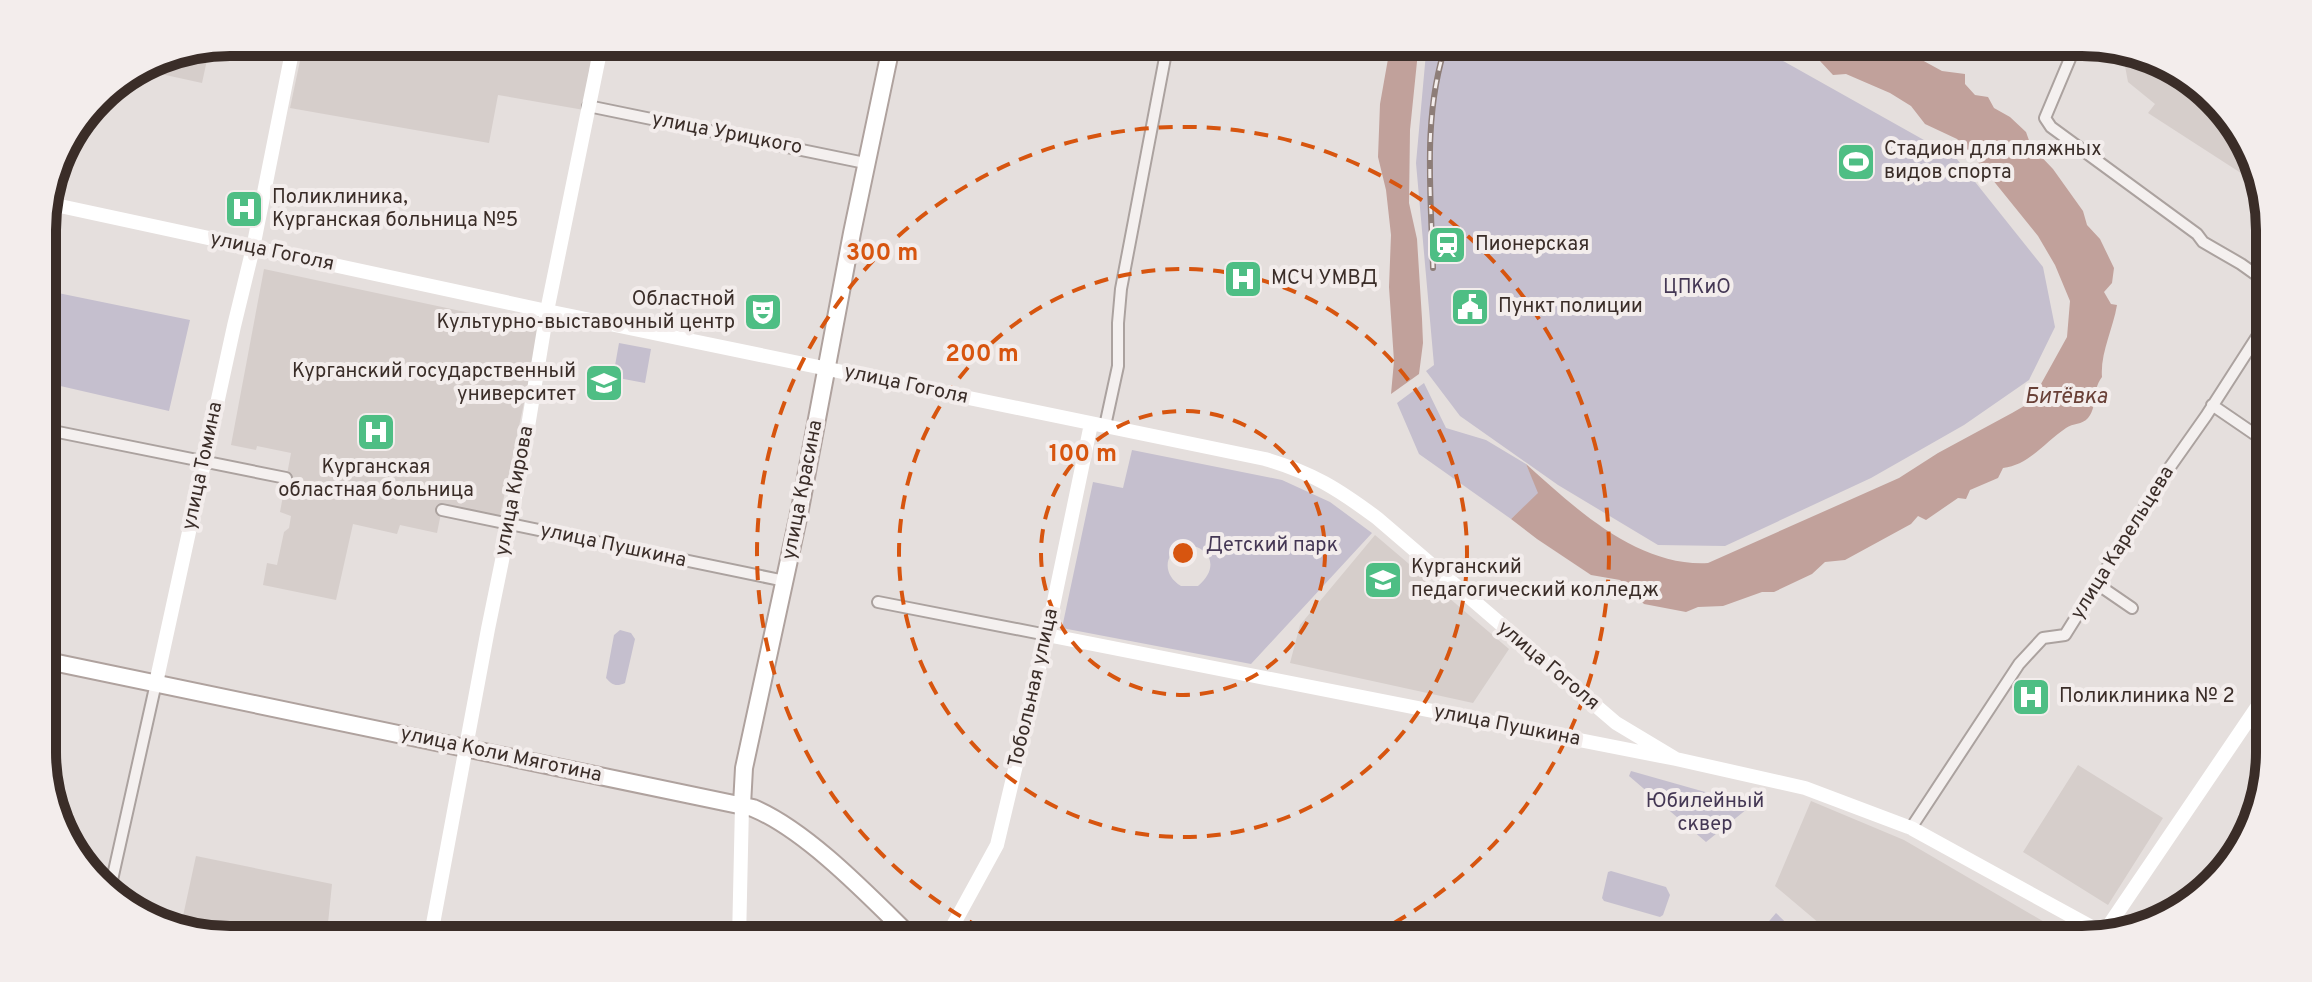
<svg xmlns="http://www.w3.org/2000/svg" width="2312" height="982" font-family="Overpass,sans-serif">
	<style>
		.built { fill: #d6cecb }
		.green { fill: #c5bfce; fill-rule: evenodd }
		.water { fill: #c1a19b }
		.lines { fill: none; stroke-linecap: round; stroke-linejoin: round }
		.street-casing { stroke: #aba29f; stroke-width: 14 }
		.primary-casing { stroke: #afa29e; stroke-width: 20 }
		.street { stroke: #f4f0ef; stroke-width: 10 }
		.secondary { stroke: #fff; stroke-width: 14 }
		.primary { stroke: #fff; stroke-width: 16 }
		.rail-casing { stroke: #8d7d78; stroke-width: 6 }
		.rail { stroke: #f3edec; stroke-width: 3; stroke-dasharray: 9; stroke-linecap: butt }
		.ring { fill: none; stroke: #d7550f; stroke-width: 4; stroke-dasharray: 14 10 }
		.labels { text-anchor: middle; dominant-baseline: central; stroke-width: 8; stroke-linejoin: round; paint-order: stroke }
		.street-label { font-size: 20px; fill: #3a2d28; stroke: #f3edec }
		.poi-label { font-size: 20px; fill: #3a2d28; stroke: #f3edec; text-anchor: start }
		.park-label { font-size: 20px; fill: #443754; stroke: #f3edec }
		.water-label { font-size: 22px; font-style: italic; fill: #694037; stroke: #f3edec }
		.rim { fill: none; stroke: #3a2d28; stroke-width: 10 }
		.centre { fill: #d7550f; stroke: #f3edec; stroke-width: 4 }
		.ring-label { font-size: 24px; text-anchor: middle; font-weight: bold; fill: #d7550f; stroke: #f3edec; stroke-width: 8; stroke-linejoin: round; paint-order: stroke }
	</style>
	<rect width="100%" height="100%" fill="#e5dfdd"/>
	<path class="built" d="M304 42H593L584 110 498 95 489 143 290 108Z
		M210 46 202 83 138 69 158 56Z
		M2122 50 2154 56 2231 115 2261 186 2148 113 2155 104 2128 82Z
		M264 269 540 328 499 520 442 508 437 533 400 525 397 534 353 524 336 600 263 585 267 563 277 565 284 532 289 528 291 516 280 512 291 453 257 446 256 450 231 445Z
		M1375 535 1509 649 1473 703 1290 663 1300 625Z
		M2078 765 2163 818 2108 905 2023 852Z
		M1811 801 1904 840 2075 940H1839L1775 886Z
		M196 856 332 884 327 933 322 940H230L180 930Z"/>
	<path class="green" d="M1427 42H1744L1785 62 1956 158 2043 267 2055 327 2029 380 1964 425 1871 478 1725 546 1658 545 1558 485 1460 416 1426 371 1434 365 1416 163Z
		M58 293 190 320 169 411 43 382Z
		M619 343 651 349 645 383 613 377Z
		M1424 383 1446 428 1486 440 1526 464 1539 493 1511 519 1419 454 1397 403Z
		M1132 450 1282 480 1330 502 1372 533 1251 664 1062 628 1093 482 1123 488ZM1182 545C1210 544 1221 567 1198 586H1181C1163 575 1163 555 1182 545Z
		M620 630 631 633 635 639 625 683C616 687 612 685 606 678L614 635Z
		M1631 771 1751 805H1752L1706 842 1629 776Z
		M1611 871 1666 887 1670 895 1663 915 1660 917 1604 901 1602 898 1608 872Z
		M1776 913 1804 940H1753Z"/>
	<path class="water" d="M1391 42H1419L1410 130 1409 203 1417 239 1422 319 1423 343 1419 374 1391 394 1394 361 1389 287 1391 235 1386 190 1378 157 1380 104Z
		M1774 42H1815L1835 58 1867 50 1868 42H1889L1942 71 1965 74V84L1975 95 1988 97 1994 108 2010 117 2026 132 2031 146 2053 169 2083 211 2087 225 2100 239 2114 268 2112 283 2104 292 2111 304 2117 305C2113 329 2100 354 2102 377 2091 392 2098 406 2088 418 2082 425 2073 423 2066 428 2045 442 2029 465 2003 468L1998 478 1970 490 1966 499 1958 498 1926 520 1918 516 1911 524 1845 560 1825 562 1812 574 1774 592H1762L1723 606 1698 607 1686 612 1644 604 1620 580 1591 575 1537 539 1511 519 1538 493 1526 464C1575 508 1637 567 1708 563L1899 478 1938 453 2012 413 2031 402 2067 337 2070 301 2055 265 2038 236 1971 153 1957 139 1925 124 1911 106 1890 93 1846 74 1833 75 1820 61Z"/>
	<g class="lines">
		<g class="street-casing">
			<path id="street" d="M2077 42 2045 118 2051 127 2197 234 2203 242 2241 264 2269 284
				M588 106 865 163
				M2212 405 2269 444
				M1105 426 1118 366V323L1121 289 1168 42
				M43 429 286 478
				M442 510 785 581
				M2097 584 2132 608
				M878 602 1047 635
				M1911 828 2019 664 2043 638 2065 635 2170 467 2206 416 2269 318
				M110 889 156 683"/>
		</g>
		<g class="primary-casing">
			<path id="primary" d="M43 660 753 808C808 831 871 898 914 940
				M742 805 744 768 800 509 852 233 892 42"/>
		</g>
		<use href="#street" class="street"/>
		<path class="secondary" d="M46 203 547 311 1265 459C1313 473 1338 489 1377 518L1616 723 1676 759
			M1047 635 1676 759 1805 788 1911 828 2106 935
			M156 683 234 326 253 248 294 42
			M2103 934 2270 688
			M430 940 488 629 522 463 547 311 602 42
			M739 940 742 805
			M945 940 997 845 1047 635 1091 424"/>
		<use href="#primary" class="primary"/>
		<g class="rail-casing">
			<path id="rail" d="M1433 268C1431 194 1422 113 1447 42"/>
		</g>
		<use href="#rail" class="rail"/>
	</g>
	<g class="ring">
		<circle cx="1183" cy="553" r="142"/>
		<circle cx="1183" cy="553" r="284"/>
		<path d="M1003 939A426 426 0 1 1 1363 939"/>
	</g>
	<defs>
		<g id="stadium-square" transform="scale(2)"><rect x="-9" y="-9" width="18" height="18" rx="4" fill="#4ebe84" stroke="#f3edec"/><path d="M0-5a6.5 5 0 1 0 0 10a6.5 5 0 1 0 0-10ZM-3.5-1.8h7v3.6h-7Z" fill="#fff"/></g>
		<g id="hospital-square" transform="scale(2)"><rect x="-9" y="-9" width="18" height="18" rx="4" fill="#4ebe84" stroke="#f3edec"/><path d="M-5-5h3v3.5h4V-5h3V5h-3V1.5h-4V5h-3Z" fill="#fff"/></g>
		<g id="station-square" transform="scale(2)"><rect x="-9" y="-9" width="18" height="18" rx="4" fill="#4ebe84" stroke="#f3edec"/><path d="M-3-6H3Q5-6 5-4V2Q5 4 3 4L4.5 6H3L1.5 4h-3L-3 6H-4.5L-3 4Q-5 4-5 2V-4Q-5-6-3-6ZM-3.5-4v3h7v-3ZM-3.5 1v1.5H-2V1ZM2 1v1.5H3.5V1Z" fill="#fff"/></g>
		<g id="civic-square" transform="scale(2)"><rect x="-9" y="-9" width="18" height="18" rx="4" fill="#4ebe84" stroke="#f3edec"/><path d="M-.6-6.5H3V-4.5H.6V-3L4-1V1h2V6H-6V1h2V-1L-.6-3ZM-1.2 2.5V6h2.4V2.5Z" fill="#fff"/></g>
		<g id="theatre-square" transform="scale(2)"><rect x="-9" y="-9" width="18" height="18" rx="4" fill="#4ebe84" stroke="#f3edec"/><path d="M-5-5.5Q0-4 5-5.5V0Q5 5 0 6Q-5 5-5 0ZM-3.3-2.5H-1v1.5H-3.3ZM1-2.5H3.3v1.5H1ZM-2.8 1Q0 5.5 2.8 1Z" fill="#fff"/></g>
		<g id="university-square" transform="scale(2)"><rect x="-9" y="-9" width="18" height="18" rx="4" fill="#4ebe84" stroke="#f3edec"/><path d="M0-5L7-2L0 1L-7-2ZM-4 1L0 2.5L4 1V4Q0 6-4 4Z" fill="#fff"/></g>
	</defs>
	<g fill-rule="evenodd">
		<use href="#stadium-square" x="1856" y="162"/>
		<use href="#hospital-square" x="244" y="209"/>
		<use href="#station-square" x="1447" y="245"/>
		<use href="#hospital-square" x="1243" y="279"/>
		<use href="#civic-square" x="1470" y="307"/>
		<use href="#theatre-square" x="763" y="312"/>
		<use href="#university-square" x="604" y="383"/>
		<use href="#hospital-square" x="376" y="432"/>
		<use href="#university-square" x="1383" y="580"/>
		<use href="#hospital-square" x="2031" y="697"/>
	</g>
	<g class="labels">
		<g class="street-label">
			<text transform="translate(727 134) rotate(11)">улица Урицкого</text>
			<text transform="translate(272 252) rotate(12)">улица Гоголя</text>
			<text transform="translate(906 385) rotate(12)">улица Гоголя</text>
			<text transform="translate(203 466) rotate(-78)">улица Томина</text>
			<text transform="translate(803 490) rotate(-79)">улица Красина</text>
			<text transform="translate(515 491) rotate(-79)">улица Кирова</text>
			<text transform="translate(2123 543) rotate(-58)">улица Карельцева</text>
			<text transform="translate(613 546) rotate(12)">улица Пушкина</text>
			<text transform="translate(1548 666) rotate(40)">улица Гоголя</text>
			<text transform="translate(1034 688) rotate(-77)">Тобольная улица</text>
			<text transform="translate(1507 726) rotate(11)">улица Пушкина</text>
			<text transform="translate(501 755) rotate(12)">улица Коли Мяготина</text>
		</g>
		<g class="poi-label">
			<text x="1884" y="150">Стадион для пляжных<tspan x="1884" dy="23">видов спорта</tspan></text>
			<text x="272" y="198">Поликлиника,<tspan x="272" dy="23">Курганская больница №5</tspan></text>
			<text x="1475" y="245">Пионерская</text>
			<text x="1271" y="279">МСЧ УМВД</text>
			<text x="735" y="300" text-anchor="end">Областной<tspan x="735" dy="23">Культурно-выставочный центр</tspan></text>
			<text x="1498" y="307">Пункт полиции</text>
			<text x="576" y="372" text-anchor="end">Курганский государственный<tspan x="576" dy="23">университет</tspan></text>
			<text x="376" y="468" text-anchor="middle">Курганская<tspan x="376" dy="23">областная больница</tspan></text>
			<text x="1411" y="568">Курганский<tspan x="1411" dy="23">педагогический колледж</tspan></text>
			<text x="2059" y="697">Поликлиника № 2</text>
		</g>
		<g class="park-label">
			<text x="1697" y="288">ЦПКиО</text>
			<text x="1272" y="546">Детский парк</text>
			<text x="1705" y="802">Юбилейный<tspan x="1705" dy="23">сквер</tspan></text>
		</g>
		<g class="water-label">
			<text x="2066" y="397">Битёвка</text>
		</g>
	</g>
	<path d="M0 0H2312V982H0ZM230 56H2082A174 174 0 0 1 2256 230V752A174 174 0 0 1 2082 926H230A174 174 0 0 1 56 752V230A174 174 0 0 1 230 56Z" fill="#f3edec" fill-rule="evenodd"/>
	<path class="rim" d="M230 56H2082A174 174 0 0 1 2256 230V752A174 174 0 0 1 2082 926H230A174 174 0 0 1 56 752V230A174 174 0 0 1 230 56Z"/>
	<circle cx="1183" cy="553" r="12" class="centre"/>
	<g class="ring-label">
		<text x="882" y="260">300 m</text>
		<text x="982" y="361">200 m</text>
		<text x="1083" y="461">100 m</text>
	</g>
</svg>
